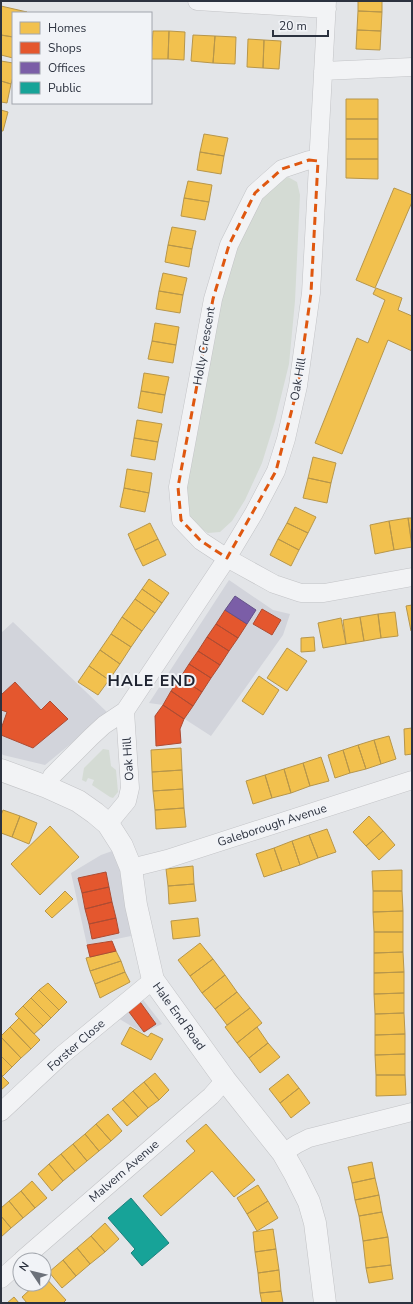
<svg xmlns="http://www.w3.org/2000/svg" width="413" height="1304" font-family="'Nunito Sans',sans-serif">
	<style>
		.built { fill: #d2d4db }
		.green { fill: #d4dbd4 }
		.homes { fill: #f2c14e; stroke: #b7964a }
		.shops { fill: #e4572e; stroke: #ad4c33 }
		.offices { fill: #7b5ea7; stroke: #635188 }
		.public { fill: #17a398; stroke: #1d817d }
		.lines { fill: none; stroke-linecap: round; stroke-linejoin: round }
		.minor-casing { stroke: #c2c3c6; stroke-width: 19 }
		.tertiary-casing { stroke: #c2c3c6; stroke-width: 23 }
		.minor { stroke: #f2f3f5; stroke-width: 18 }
		.tertiary { stroke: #f2f3f5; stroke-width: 22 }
		.marked { fill: none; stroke: #df570f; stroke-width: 3; stroke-dasharray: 8 5; stroke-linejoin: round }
		.labels { text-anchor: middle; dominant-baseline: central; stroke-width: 4; stroke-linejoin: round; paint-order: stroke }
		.street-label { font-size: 12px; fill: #2c323f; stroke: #f1f3f7 }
		.district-label { font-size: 16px; font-weight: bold; letter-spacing: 1px; fill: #1e2330; stroke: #f1f3f7 }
	</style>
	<rect width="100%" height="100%" fill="#e3e5e8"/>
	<path class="built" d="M229 580 273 610 290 614 283 635 211 736 163 705 149 703Z
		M13 622 108 713 45 765 3 755 1 753V633Z
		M115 850 125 887 131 936 87 945 71 873 101 855Z
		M134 988 162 1024 143 1033 106 1011Z"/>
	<path class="green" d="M288 177 297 182 300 195 295 301 289 364 275 421 262 463 245 500 232 521 220 532 208 533 197 526 187 513V480L221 283 257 202 276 182Z
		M103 749 109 750 111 766 116 770 118 792 113 798 110 797 92 785 94 780 88 778 86 782 82 780 84 768Z"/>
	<path class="homes" d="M358 1H382V12L358 11Z
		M1 6 27 12 13 13V37L1 35Z
		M358 11 382 12 381 31 357 30Z
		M357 30 381 31 380 50 356 49Z
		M153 31H169L168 59H151Z
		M169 31 185 32 184 60 168 59Z
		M1 35 13 37V58L1 55Z
		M193 35 215 36 213 63 191 61Z
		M215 36 236 37 235 64 213 63Z
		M248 39 264 40 263 68 247 67Z
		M264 40 281 41 279 69 263 68Z
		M1 61 13 63V77L11 84 1 81Z
		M1 81 11 84 7 103 1 102Z
		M346 99H378V119H346Z
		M1 110 8 112 3 131H1Z
		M346 119H378V139H346Z
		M204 134 228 138 224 156 200 152Z
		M346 139H378V159H346Z
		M200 152 224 156 221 174 197 170Z
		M346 159H378V179L346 178Z
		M188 181 212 185 209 202 184 198Z
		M394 188 412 195V202L375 288 356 280Z
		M184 198 209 202 205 220 181 216Z
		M172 227 196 231 192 249 168 245Z
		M168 245 192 249 189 267 165 262Z
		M163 273 187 278 183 295 159 291Z
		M376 288 402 298 398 310 412 316V351L388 340 342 454 315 443 357 338 368 343 385 300 373 294Z
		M159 291 183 295 180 313 156 309Z
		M155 323 179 327 176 345 152 341Z
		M152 341 176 345 173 363 148 359Z
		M144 373 169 377 165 395 141 391Z
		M141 391 165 395 162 413 138 408Z
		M137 420 162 424 158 442 134 438Z
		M134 438 158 442 155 460 131 456Z
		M313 457 336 463 331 483 308 478Z
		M127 469 152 473 149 493 124 488Z
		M308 478 331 483 327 503 303 498Z
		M124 488 149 493 145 512 120 507Z
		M295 507 316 517 308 533 287 523Z
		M408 518 412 547 394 550 389 521Z
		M408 518H412V544Z
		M389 521 394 550 375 554 370 525Z
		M150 523 158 539 135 550 128 534Z
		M287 523 308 533 299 550 278 539Z
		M158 539 166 555 143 566 135 550Z
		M278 539 299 550 291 566 270 555Z
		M149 579 169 593 162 603 142 589Z
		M142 589 162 603 155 613 135 599Z
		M135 599 155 613 142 631 122 617Z
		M412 605V631H411L406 606Z
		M395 612 398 636 381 638 378 614Z
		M378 614 381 638 364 641 360 617Z
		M122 617 142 631 131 647 111 634Z
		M360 617 364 641 346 644 343 620Z
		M341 618 346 644 323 648 318 623Z
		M111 634 131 647 120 664 100 650Z
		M314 637 315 651 301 652V638Z
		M287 648 307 661 287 691 267 678Z
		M100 650 120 664 109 680 89 666Z
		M89 666 109 680 98 695 78 682Z
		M259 676 279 690 263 715 242 701Z
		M412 728V754L405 755 404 729Z
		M389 736 396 759 381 764 374 740Z
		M374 740 381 764 366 769 358 745Z
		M358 745 366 769 350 773 343 750Z
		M181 748 182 770 152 772 151 750Z
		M343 750 350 773 335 778 328 755Z
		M321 757 329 781 310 786 303 763Z
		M303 763 310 786 291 793 284 769Z
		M284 769 291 793 272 798 265 775Z
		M182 770 183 789 153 791 152 772Z
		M265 775 272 798 253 804 246 781Z
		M183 789 184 808 155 810 153 791Z
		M184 808 186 827 156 829 155 810Z
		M3 810 20 816 12 837 1 833V815Z
		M20 816 37 823 29 844 12 837Z
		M369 816 383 831 366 846 353 832Z
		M50 826 79 857 40 895 11 864Z
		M327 829 336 852 318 858 309 835Z
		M383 831 395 845 379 860 366 846Z
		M309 835 318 858 300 865 292 841Z
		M292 841 300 865 282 871 274 848Z
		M274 848 282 871 264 877 256 854Z
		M193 866 194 884 168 886 166 869Z
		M402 870V891H373L372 871Z
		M194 884 196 901 169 904 168 886Z
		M65 891 73 899 52 918 45 911Z
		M373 891H402L403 911 373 912Z
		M403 911V932H374L373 912Z
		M198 918 200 936 173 939 171 921Z
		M374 932H403V952L374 953Z
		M200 943 213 959 190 976 178 960Z
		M116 951 121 961 90 971 86 958Z
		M403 952 404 972 374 973V953Z
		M213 959 225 975 202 993 190 976Z
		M121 961 125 972 95 984 90 971Z
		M125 972 130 982 100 998 95 984Z
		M404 972V993L374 994V973Z
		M225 975 237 992 215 1009 202 993Z
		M48 983 67 1002 59 1010 39 990Z
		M39 990 59 1010 51 1018 31 998Z
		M237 992 250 1008 227 1025 215 1009Z
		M404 993V1013L375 1014 374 994Z
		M31 998 51 1018 43 1026 23 1006Z
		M23 1006 43 1026 34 1034 15 1014Z
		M250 1008 262 1023 237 1043 225 1027Z
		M404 1013 405 1034 375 1035V1014Z
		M19 1018 40 1040 31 1049 10 1027Z
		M10 1027 31 1049 21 1058 1 1037V1036Z
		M130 1027 148 1037 151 1033 163 1039 151 1060 121 1044Z
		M257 1027 268 1043 249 1058 237 1043Z
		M405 1034V1054L375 1055V1035Z
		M1 1037 21 1058 12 1067 1 1056Z
		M268 1043 280 1057 260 1073 249 1058Z
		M405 1054V1075H376L375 1055Z
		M1 1056 12 1067 3 1076 1 1075Z
		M155 1073 169 1090 159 1100 144 1082Z
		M288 1074 299 1088 280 1103 269 1089Z
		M1 1075 9 1083 1 1090Z
		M376 1075H405L406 1095 376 1096Z
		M144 1082 159 1100 148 1108 133 1091Z
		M299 1088 310 1103 291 1118 280 1103Z
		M133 1091 148 1108 138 1117 123 1100Z
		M123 1100 138 1117 127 1126 112 1109Z
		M108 1114 122 1131 111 1141 96 1124Z
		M96 1124 111 1141 99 1151 85 1134Z
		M206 1124 255 1180 234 1197 212 1171 161 1216 143 1196 195 1151 186 1141Z
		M85 1134 99 1151 87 1161 73 1144Z
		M73 1144 87 1161 75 1171 61 1154Z
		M61 1154 75 1171 63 1181 49 1164Z
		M372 1162 375 1178 352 1183 348 1167Z
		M49 1164 63 1181 52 1191 38 1174Z
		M375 1178 379 1195 355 1200 352 1183Z
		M32 1181 47 1198 35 1208 21 1191Z
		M258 1185 268 1201 247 1214 237 1198Z
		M21 1191 35 1208 23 1218 9 1201Z
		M379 1195 382 1212 359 1216 355 1200Z
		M9 1201 23 1218 11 1228 1 1216V1208Z
		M268 1201 278 1218 257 1231 247 1214Z
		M382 1212 388 1237 363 1241 359 1216Z
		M1 1216 11 1228 1 1237Z
		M105 1223 119 1239 105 1252 91 1236Z
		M273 1229 276 1249 255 1252 253 1232Z
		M91 1236 105 1252 90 1264 77 1248Z
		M388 1237 391 1265 366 1268 363 1241Z
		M77 1248 90 1264 76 1276 63 1260Z
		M276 1249 279 1270 258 1273 255 1252Z
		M63 1260 76 1276 62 1288 49 1272Z
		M391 1265 393 1279 369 1283 366 1268Z
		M279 1270 281 1291 260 1293 258 1273Z
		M44 1276 66 1300 63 1303H27L22 1297 36 1284H44Z
		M281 1291 283 1303H262L260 1293Z
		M14 1297 19 1303H7Z"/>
	<path class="shops" d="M262 609 281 620 272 635 253 624Z
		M225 610 247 624 238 638 216 624Z
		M216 624 238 638 229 651 207 637Z
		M207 637 229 651 220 665 198 651Z
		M198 651 220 665 211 678 189 664Z
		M189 664 211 678 202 692 180 678Z
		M180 678 202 692 193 706 171 691Z
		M15 682 41 710 50 701 68 719 33 748 1 735V729L7 712 1 710V695Z
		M171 691 193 706 184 719 163 705Z
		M163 705 184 719 180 729 181 743 156 746 155 716Z
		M106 872 109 887 82 893 78 878Z
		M109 887 112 902 85 909 82 893Z
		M112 902 116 918 89 924 85 909Z
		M116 918 119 933 92 939 89 924Z
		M112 941 116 951 90 957 87 945Z
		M138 999 156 1024 144 1032 126 1008Z"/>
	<path class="offices" d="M235 596 256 610 247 624 225 610Z"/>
	<path class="public" d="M131 1198 169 1243 142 1266 131 1253 135 1249 108 1218Z"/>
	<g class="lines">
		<g class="minor-casing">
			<path id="minor" d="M197 1 327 9
				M323 71 412 67
				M318 161 309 160 282 169 255 193 229 245 213 299 178 487 181 520 201 541 227 558 274 584 301 593H324L412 577
				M47 787 52 776 91 737 104 725 125 711 227 558 254 513 276 471 286 439 298 386 311 293 327 1
				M108 824 127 801 130 788 125 711
				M131 868 167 859 412 780
				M1 1112 62 1055 153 980
				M283 1153 297 1144 309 1138 412 1112
				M22 1260 211 1096 225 1080
				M1 1279 20 1262"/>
		</g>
		<g class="tertiary-casing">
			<path id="tertiary" d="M1 770 47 787 78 801 95 813 108 824 122 846 131 868 136 905 153 980 225 1080 283 1153 295 1174 309 1202 315 1223 325 1303"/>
		</g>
		<use href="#minor" class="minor"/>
		<use href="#tertiary" class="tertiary"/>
	</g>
	<path class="marked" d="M309 160 318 161 311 293 298 386 276 471 227 558 201 541 181 520 178 487 213 299 229 245 255 193 282 169Z"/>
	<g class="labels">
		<g class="street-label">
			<text transform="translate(204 346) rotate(-80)">Holly Crescent</text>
			<text transform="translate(298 379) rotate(-80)">Oak Hill</text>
			<text transform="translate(128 759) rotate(-94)">Oak Hill</text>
			<text transform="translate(272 825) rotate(-18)">Galeborough Avenue</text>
			<text transform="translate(179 1016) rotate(54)">Hale End Road</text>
			<text transform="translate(76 1045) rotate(-41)">Forster Close</text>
			<text transform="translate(124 1171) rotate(-41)">Malvern Avenue</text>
		</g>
		<g class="district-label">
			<text x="152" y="681">HALE END</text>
		</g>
	</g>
	<rect width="413" height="1304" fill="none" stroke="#2c323f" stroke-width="4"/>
	<rect x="12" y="12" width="140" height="92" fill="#f1f3f7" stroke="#a2a6ad"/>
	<rect x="20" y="22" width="20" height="12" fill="#f2c14e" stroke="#a2a6ad"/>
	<text x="48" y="32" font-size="12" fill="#2c323f">Homes</text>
	<rect x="20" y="42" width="20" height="12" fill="#e4572e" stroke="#a2a6ad"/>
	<text x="48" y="52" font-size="12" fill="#2c323f">Shops</text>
	<rect x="20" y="62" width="20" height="12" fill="#7b5ea7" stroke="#a2a6ad"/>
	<text x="48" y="72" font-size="12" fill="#2c323f">Offices</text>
	<rect x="20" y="82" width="20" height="12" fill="#17a398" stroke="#a2a6ad"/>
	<text x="48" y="92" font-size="12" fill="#2c323f">Public</text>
	<g transform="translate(32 1272) rotate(305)"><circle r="19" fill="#f1f3f7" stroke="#a2a6ad"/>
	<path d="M0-3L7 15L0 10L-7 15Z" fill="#6c717a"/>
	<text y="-6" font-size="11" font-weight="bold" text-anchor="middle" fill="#2c323f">N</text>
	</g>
	<path d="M273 30v6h55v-6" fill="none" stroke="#2c323f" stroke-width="2"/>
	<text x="279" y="30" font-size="12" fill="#2c323f" stroke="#f1f3f7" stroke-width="3" paint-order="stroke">20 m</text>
</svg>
